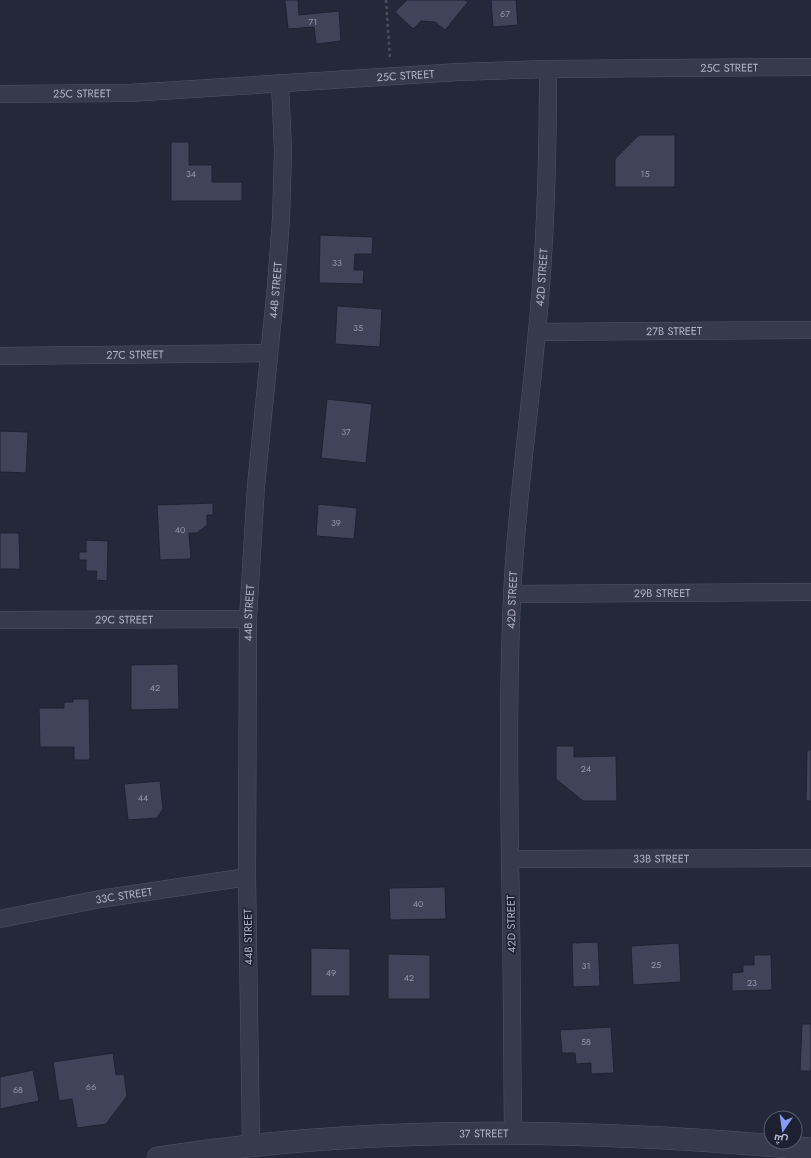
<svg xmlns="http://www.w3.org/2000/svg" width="811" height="1158" font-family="Jost,Cairo,sans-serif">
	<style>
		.building { fill: #3f445b; stroke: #1e2232 }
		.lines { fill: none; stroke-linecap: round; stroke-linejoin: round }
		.minor-casing { stroke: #525566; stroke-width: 18 }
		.tertiary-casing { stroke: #525566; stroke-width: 23 }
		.path { stroke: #435159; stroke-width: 2.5; stroke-dasharray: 3 3; stroke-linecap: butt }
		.minor { stroke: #373a4b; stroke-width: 17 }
		.tertiary { stroke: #373a4b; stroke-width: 22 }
		.labels { text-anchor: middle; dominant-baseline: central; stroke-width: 3; stroke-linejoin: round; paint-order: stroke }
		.number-label { font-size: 9px; fill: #9599ac }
		.street-label { font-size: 11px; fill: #b2b5c7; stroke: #1c2030 }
	</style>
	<rect width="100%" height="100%" fill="#23283b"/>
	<path class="building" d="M285 0H298L299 15 339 11 341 41 316 44 314 27 288 29Z
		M407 0H465L468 2 445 30 435 22 421 21 413 29 395 12Z
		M491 0H516L518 25 493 27Z
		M639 135H675V187H615V159Z
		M171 142H189V165H212V182H242V201H171Z
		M320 235 373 237 372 254H355L354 270H364L363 284 319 283Z
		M337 306 382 309 380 347 335 344Z
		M327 399 372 404 366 463 321 458Z
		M0 431 28 432 26 473 0 472Z
		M213 503V515H207V525L197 533H189L191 559 160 560 157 505Z
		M318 504 357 508 354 539 316 536Z
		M0 533H19L20 569H0Z
		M86 540 108 541 107 581 96 580 97 571H86V560H79V552H86Z
		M178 664 179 709 131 710V665Z
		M73 699H89L90 760H74V747H40L39 708H64V702H73Z
		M556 746H574V757L616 756 617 801H583L556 779Z
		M807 750H811V801H806Z
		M160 781 163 809 157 818 128 820 124 784Z
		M445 887 446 919 390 920 389 888Z
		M598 942 600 986 573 987 572 943Z
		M679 943 681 982 633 985 631 946Z
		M311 948 350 949V996H311Z
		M388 954 430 955V999H388Z
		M754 955H771L772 990 732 991V973L743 972V965H754Z
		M802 1024H811V1071H800Z
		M611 1027 614 1073 591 1074V1063L576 1064 575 1053H562L560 1030Z
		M113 1053 116 1075 124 1074 127 1096 106 1124 77 1128 72 1099 59 1101 53 1062Z
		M33 1070 39 1101 0 1109V1077Z"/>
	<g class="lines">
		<g class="minor-casing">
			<g id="minor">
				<path id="s1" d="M0 94 130 93 459 72 548 69 811 67"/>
				<path id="s2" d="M537 332 811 330"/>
				<path id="s3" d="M0 356 269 353"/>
				<path id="s4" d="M512 594 811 592"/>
				<path id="s5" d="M0 620 248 619"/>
				<path id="s6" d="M510 859 811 858"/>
				<path id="s7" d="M0 919 100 899 247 877"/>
				<path id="s8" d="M513 1132C512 1042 512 951 510 860 509 772 508 685 512 597 516 508 529 420 537 331 546 244 548 157 548 69"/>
				<path id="s9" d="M251 1145 247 877 248 619 256 486 276 286 281 219 283 151 280 83"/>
			</g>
		</g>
		<g class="tertiary-casing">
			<g id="tertiary">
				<path id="s10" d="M158 1158C374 1124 594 1129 811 1149"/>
			</g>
		</g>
		<path class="path" d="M386 0 390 59"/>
		<use href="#minor" class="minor"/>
		<use href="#tertiary" class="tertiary"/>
	</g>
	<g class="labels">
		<g class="number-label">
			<text x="505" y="13">67</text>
			<text x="313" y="21">71</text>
			<text x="191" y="173">34</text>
			<text x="645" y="173">15</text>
			<text x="337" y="262">33</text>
			<text x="358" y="327">35</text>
			<text x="346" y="431">37</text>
			<text x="336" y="522">39</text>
			<text x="180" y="529">40</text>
			<text x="155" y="687">42</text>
			<text x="586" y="768">24</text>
			<text x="143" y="797">44</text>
			<text x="418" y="903">40</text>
			<text x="656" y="964">25</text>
			<text x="586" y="965">31</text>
			<text x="331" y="972">49</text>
			<text x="409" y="977">42</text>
			<text x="752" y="982">23</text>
			<text x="586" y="1041">58</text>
			<text x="91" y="1086">66</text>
			<text x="18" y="1089">68</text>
		</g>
		<g class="street-label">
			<text stroke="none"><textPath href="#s1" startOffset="730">25C STREET</textPath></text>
			<text stroke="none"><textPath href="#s1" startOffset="406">25C STREET</textPath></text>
			<text stroke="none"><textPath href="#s1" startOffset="82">25C STREET</textPath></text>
			<text stroke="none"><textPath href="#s8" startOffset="856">42D STREET</textPath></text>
			<text stroke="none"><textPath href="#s9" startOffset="856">44B STREET</textPath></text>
			<text stroke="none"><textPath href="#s2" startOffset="137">27B STREET</textPath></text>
			<text stroke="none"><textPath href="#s3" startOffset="135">27C STREET</textPath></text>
			<text stroke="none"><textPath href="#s4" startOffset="150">29B STREET</textPath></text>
			<text stroke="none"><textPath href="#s8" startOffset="532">42D STREET</textPath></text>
			<text stroke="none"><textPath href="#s9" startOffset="532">44B STREET</textPath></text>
			<text stroke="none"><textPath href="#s5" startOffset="124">29C STREET</textPath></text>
			<text stroke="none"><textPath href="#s6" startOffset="151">33B STREET</textPath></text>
			<text stroke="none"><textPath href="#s7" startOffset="126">33C STREET</textPath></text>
			<text transform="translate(511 924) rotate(-91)">42D STREET</text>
			<text transform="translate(248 937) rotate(-91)">44B STREET</text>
			<text stroke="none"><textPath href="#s10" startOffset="327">37 STREET</textPath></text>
		</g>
	</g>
	<g transform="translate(783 1130) rotate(193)"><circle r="19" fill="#1c2030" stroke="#585c6c"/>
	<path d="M0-3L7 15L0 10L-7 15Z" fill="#889af5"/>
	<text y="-6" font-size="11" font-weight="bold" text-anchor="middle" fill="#b2b5c7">ش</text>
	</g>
</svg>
